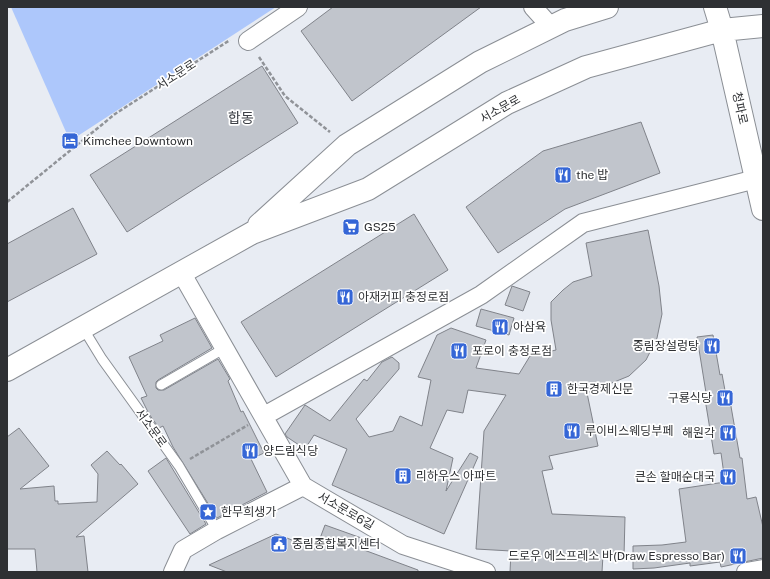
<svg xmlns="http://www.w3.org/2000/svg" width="770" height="579" font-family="'Public Sans','Noto Sans KR',sans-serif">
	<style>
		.green { fill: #adc7fb }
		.building { fill: #c1c5cc; stroke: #80838a }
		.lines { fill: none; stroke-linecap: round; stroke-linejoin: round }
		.lane-casing { stroke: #8b8f95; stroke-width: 11 }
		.street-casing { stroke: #8b8f95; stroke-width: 20 }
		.primary-casing { stroke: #8b8f95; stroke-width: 24 }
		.path { stroke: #909398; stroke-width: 2.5; stroke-dasharray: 4 2; stroke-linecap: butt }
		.lane { stroke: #fff; stroke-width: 9 }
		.street { stroke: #fff; stroke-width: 18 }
		.primary { stroke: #fff; stroke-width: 22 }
		.labels { text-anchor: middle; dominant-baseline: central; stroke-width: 3.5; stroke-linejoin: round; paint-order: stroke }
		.street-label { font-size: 12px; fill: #2e3033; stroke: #fff }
		.poi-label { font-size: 12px; fill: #2e3033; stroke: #fff; text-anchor: start }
		.quarter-label { font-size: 14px; fill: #3d4046; stroke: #fff }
	</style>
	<rect width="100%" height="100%" fill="#e8ecf3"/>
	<path class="green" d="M11 7H276L70 141Z"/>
	<path class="building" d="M333 7H481L352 101 301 31Z
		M262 66 298 123 127 232 90 175Z
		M641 122 660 173 565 209 498 253 466 207 543 151Z
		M73 208 97 254 7 302V244Z
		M414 214 448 270 276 377 241 322Z
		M648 230 659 286 662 314 657 338 646 360 629 376 587 393 598 446 549 456 553 469 542 471 552 514 625 517 624 556 603 555 602 572H510L511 551 476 549 484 431 506 395 468 390 463 413 447 410 430 448 453 458 446 491 470 453 478 457 444 534 332 485 347 449 314 435 305 449 287 437 285 434 305 405 330 421 364 379 367 381 382 362 392 357 399 363V369L356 419 369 437 393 431 400 416 422 426 431 380 418 377 437 335 451 328 486 340 476 368 519 374 530 356 556 350 551 320V302L563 290 573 282 592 276 586 243Z
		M512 286 530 292 523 311 505 305Z
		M481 309 514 318 509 335 476 326Z
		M195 318 212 348 158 380 156 382V388L158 390H164L218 359 230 379 228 381 241 412 243 411 264 453 251 459 267 492 217 518 173 447 163 426 159 428 149 414 141 398 147 396 129 357 163 341 160 335Z
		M713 335 720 375 722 374 726 396 729 395 740 458H742L747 499 756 497 763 527V558L721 567 720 562 690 566V563L654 568 633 569V546L662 545 686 542 679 489 725 482 721 453 714 454 705 399H707L697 337Z
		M19 428 49 466 20 489 54 486 55 501H58V504L97 502 98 474 91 465 107 451 120 465 121 464 138 484 76 537 84 536 88 572H37L35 549H7V437Z
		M166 458 206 524 190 534 148 471Z
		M325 525 367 540 364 550 418 570V572H227L209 565 276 534 316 549Z"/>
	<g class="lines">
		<g class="lane-casing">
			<path id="lane" d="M83 328 102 359 179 466 217 530
				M161 385 225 348"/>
		</g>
		<g class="street-casing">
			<path id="street" d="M533 7 551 27
				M248 41 298 7
				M181 272 303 486 403 545 486 572
				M264 416 481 295 583 223 756 179
				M173 572 183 550 217 530 303 486
				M746 572 763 569"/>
		</g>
		<g class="primary-casing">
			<path id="primary" d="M715 7 722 30 763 209
				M259 225 347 145 480 62 565 20 607 7
				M7 370 252 233 368 189 507 103 586 67 722 30 763 26"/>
		</g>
		<path class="path" d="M259 57 285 96 330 132
			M7 202 115 114 230 40
			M190 459 248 425"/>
		<use href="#lane" class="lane"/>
		<use href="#street" class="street"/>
		<use href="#primary" class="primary"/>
	</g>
	<defs>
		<g id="hotel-square" transform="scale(0.9)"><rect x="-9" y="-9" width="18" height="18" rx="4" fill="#3566d6" stroke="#fff"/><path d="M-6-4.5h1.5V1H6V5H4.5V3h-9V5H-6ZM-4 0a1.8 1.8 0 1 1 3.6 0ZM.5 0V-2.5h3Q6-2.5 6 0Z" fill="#fff"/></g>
		<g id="restaurant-square" transform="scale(0.9)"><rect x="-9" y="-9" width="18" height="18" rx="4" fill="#3566d6" stroke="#fff"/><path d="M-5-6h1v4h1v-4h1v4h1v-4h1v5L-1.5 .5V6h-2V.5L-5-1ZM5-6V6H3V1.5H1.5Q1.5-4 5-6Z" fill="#fff"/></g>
		<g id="supermarket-square" transform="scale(0.9)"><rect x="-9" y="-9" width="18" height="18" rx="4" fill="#3566d6" stroke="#fff"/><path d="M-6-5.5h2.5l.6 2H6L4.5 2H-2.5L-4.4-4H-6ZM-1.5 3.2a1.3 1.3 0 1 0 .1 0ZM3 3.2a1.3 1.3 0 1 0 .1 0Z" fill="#fff"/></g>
		<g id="building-square" transform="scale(0.9)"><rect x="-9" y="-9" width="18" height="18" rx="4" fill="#3566d6" stroke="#fff"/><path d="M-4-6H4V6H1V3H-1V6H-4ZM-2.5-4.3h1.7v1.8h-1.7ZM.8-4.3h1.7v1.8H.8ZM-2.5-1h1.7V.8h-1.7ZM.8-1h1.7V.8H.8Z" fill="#fff"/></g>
		<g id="sight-square" transform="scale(0.9)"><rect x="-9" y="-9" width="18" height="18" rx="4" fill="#3566d6" stroke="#fff"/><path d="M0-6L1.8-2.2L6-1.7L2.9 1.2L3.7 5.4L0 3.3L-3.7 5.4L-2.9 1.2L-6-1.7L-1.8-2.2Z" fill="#fff"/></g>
		<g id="civic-square" transform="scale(0.9)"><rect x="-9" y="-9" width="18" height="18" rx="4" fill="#3566d6" stroke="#fff"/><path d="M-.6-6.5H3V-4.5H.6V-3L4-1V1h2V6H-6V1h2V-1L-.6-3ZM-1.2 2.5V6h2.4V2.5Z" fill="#fff"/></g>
	</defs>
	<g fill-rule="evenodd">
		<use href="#hotel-square" x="70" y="141"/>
		<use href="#restaurant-square" x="563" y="175"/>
		<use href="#supermarket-square" x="351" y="227"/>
		<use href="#restaurant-square" x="345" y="297"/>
		<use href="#restaurant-square" x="500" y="327"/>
		<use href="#restaurant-square" x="712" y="346"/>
		<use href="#restaurant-square" x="459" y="351"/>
		<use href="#building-square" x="554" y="389"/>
		<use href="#restaurant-square" x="725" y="398"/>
		<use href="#restaurant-square" x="572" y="431"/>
		<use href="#restaurant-square" x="728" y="433"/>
		<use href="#restaurant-square" x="250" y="451"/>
		<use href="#building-square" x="403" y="476"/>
		<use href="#restaurant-square" x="728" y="477"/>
		<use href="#sight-square" x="208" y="512"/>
		<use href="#civic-square" x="279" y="544"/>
		<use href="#restaurant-square" x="738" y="556"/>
	</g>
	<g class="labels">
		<g class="street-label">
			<text transform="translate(176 75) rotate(-33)">서소문로</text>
			<text transform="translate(740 108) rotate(77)">청파로</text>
			<text transform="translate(500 109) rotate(-29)">서소문로</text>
			<text transform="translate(151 428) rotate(54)">서소문로</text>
			<text transform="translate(346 511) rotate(30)">서소문로6길</text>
		</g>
		<g class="poi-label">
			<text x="83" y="141">Kimchee Downtown</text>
			<text x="576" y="175">the 밥</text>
			<text x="364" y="227">GS25</text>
			<text x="358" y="297">아재커피 충정로점</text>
			<text x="513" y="327">아삼육</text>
			<text x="699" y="346" text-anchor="end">중림장설렁탕</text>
			<text x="472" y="351">포로이 충정로점</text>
			<text x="567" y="389">한국경제신문</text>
			<text x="712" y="398" text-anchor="end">구룡식당</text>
			<text x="585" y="431">루이비스웨딩부페</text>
			<text x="715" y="433" text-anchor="end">해원각</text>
			<text x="263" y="451">양드림식당</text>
			<text x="416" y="476">리하우스 아파트</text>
			<text x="715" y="477" text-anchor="end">큰손 할매순대국</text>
			<text x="221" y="512">한무희생가</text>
			<text x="292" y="544">중림종합복지센터</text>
			<text x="725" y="556" text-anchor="end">드로우 에스프레소 바(Draw Espresso Bar)</text>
		</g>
		<g class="quarter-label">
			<text x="241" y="118">합동</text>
		</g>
	</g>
	<rect width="770" height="579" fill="none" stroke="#2e3033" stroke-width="16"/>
</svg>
